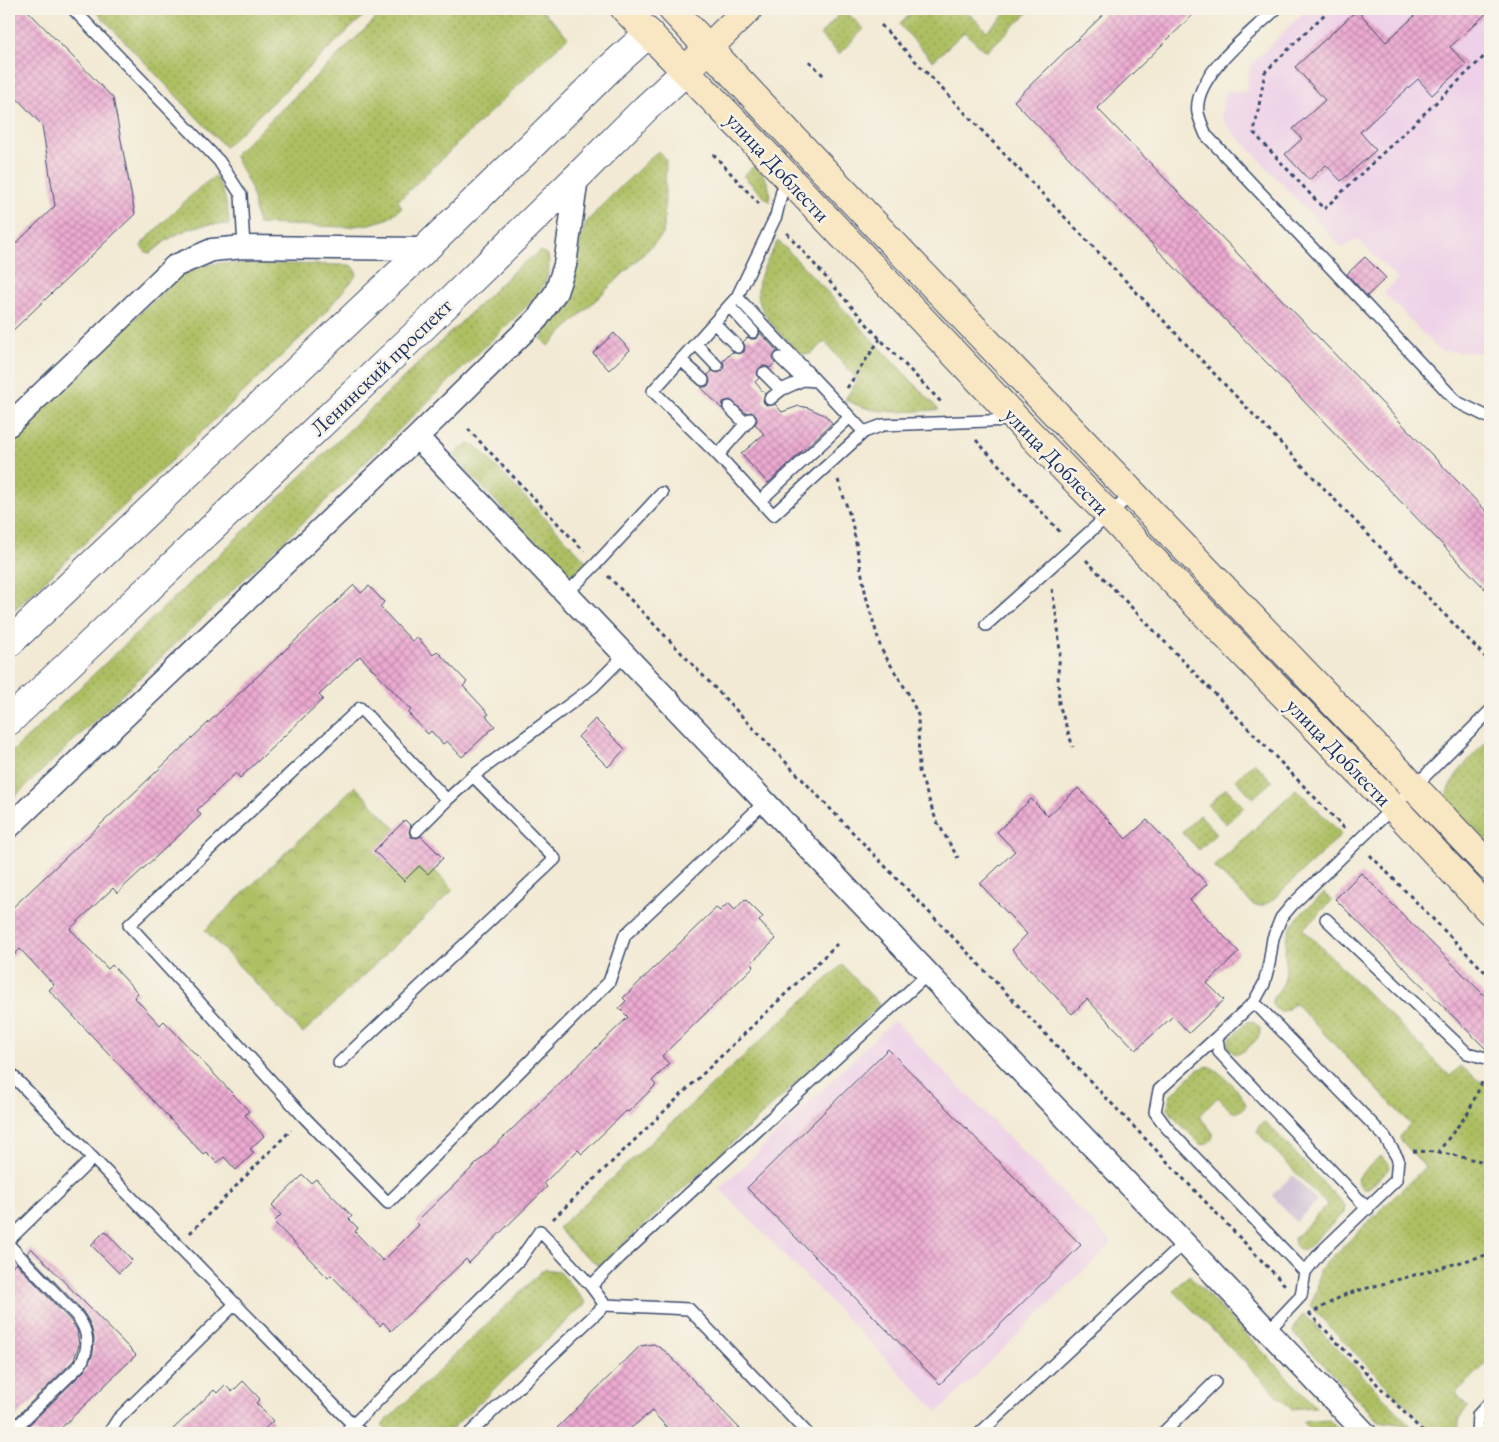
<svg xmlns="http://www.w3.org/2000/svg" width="1499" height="1442" font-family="'EB Garamond',serif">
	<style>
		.built { fill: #eed0e8 }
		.industrial { fill: #ccbed4 }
		.grass { fill: url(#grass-dots); stroke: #647760 }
		.park { fill: url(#park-crowns); stroke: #647760 }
		.building { fill: url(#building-cross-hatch) }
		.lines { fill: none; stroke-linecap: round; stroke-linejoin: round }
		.service-casing { stroke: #3b4b70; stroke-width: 14 }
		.minor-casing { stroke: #3b4b70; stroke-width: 25 }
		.tertiary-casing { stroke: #3b4b70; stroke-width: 30 }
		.secondary-casing { stroke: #3b4b70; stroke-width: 30 }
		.path { stroke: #3b4b70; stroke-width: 3; stroke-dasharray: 4 4; stroke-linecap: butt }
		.service { stroke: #fff; stroke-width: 11 }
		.minor { stroke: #fff; stroke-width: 22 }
		.tertiary { stroke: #fff; stroke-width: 28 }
		.secondary { stroke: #f9e7c3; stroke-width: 28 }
		.labels { text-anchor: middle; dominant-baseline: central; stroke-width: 5; stroke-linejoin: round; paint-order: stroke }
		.street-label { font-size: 22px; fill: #1b2f5e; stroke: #f7f3e8 }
	</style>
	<defs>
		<pattern id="grass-dots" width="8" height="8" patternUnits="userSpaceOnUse" patternTransform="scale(1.25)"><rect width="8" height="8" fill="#adbf62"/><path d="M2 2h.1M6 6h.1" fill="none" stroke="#8c9c54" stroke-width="1.8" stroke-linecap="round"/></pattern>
		<pattern id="park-crowns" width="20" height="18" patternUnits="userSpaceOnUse" patternTransform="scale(1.25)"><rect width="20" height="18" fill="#adbf62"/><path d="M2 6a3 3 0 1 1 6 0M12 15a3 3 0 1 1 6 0" fill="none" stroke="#8c9c54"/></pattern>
		<pattern id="building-cross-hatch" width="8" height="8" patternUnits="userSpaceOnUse" patternTransform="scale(1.25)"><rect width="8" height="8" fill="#edaad1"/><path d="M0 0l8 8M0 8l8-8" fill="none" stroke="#bf8bad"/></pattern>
	</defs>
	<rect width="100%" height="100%" fill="#f7f3e8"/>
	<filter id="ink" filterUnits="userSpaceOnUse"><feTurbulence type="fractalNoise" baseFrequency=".02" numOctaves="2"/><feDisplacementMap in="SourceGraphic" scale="10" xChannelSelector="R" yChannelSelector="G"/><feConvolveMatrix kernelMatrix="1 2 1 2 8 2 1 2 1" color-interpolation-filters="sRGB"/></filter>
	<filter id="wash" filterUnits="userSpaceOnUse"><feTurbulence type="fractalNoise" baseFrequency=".0096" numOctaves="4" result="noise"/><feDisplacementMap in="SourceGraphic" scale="20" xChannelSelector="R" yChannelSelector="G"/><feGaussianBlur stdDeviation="1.12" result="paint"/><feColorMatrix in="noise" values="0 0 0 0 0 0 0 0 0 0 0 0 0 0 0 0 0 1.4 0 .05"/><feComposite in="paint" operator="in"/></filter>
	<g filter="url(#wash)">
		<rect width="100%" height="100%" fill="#f2ead4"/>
		<path class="built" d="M1307 9H1490V353L1440 351 1384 293 1398 279 1357 239 1342 248 1226 124 1221 115 1225 90 1246 92 1250 66Z
			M894 1020 1112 1243 938 1412 720 1189Z"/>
		<path class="industrial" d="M1293 1175 1317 1201 1296 1222 1272 1195Z"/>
		<path class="grass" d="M94 9H371L225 147Z
			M386 9H541L568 37 398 201 402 208 387 219 370 224 346 227 258 224 251 188 234 155Z
			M844 9 864 29 839 54 820 35Z
			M916 9H964L987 31 1010 9H1032L986 52 964 32 933 61 899 24Z
			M658 151 666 160 664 226 663 234 659 239 548 346 541 339 543 337 542 330 564 304 570 292 575 277 580 240 586 223 603 204Z
			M755 165C765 176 772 186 769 202L743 176Z
			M215 176C225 189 228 210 229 225 208 222 187 227 169 239 162 243 157 249 150 253L146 252 141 247 144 241 199 188Z
			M778 240 939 410C906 411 875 417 845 399L858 380 825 342 810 354H800C779 332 748 309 761 275 765 263 772 252 778 240Z
			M541 251 548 255C551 272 546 283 536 297L311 515 9 802V755L286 491 517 268Z
			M221 263 349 265 353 266 357 273 355 277 315 324 9 615V438L182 273 201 265Z
			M468 444 478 448 588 563C581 569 575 578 565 574L452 455Z
			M1490 737V846L1445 799C1451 774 1474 756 1490 737Z
			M1254 762 1272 781 1253 798 1236 780Z
			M1226 788 1244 807 1226 824 1208 805Z
			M1296 789 1342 834 1270 902 1261 906 1253 905 1214 867Z
			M1200 815 1217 833 1199 850 1182 832Z
			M1324 893 1332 901 1303 929 1410 1035 1450 1076 1461 1066C1469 1073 1479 1083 1490 1084V1360L1456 1393 1468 1407C1461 1415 1456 1422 1460 1433H1432L1310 1306 1317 1290 1319 1270 1425 1167 1400 1139 1401 1135 1410 1124 1295 1003 1288 1009 1281 1012C1276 1009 1271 1007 1272 1001 1273 995 1282 989 1284 981 1289 963 1280 945 1291 927 1298 914 1313 904 1324 893Z
			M842 965 880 1005 600 1266 577 1249 558 1228Z
			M1253 1021 1260 1028V1036C1255 1041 1241 1057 1234 1053 1231 1052 1230 1049 1228 1047L1229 1040 1247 1022Z
			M1208 1066C1218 1068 1244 1095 1246 1105L1243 1109 1236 1113 1231 1111 1218 1097 1199 1116 1213 1133C1214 1139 1209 1143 1203 1145L1200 1144 1173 1117 1168 1108 1169 1100 1171 1095 1197 1070Z
			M1264 1122 1268 1124 1345 1206 1344 1213 1305 1250H1301L1295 1245 1294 1238 1327 1205 1257 1132 1258 1127Z
			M1379 1157H1383L1389 1163 1390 1168 1368 1189H1363L1358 1183 1357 1178Z
			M544 1269 559 1271 586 1303 447 1433H390L382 1425Z
			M1189 1275 1316 1407 1291 1409 1174 1291Z
			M1304 1314 1411 1426 1379 1421 1293 1333 1296 1323Z
			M1329 1420 1341 1433H1313L1302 1422Z"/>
		<path class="park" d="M355 786 453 890 303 1033 205 930Z"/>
		<g id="blocks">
			<path class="building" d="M9 9H26L113 98 135 214 9 334V250L55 206 42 125 9 90Z
				M1109 9H1199L1097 108 1490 515V594L1014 101Z
				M1422 9H1490V10L1450 47 1466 64 1432 95 1418 79 1360 132 1376 150 1341 181 1326 165 1309 180 1285 154 1302 139 1293 129 1325 100 1295 67 1357 10 1386 42Z
				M1365 257 1386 278 1367 296 1347 274Z
				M614 333 630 350 609 370 593 353Z
				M760 333 777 351 773 357 775 363 770 368 766 366H762L757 372 759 378 755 382 765 394 763 400 764 403 768 406 775 404 782 412 799 406 809 408 826 416 832 423 768 483 741 454 764 434 755 424 757 420 755 414 751 412 746 413 730 400 723 402 722 409 701 387H706L709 385 710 381 708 375 712 371 718 373 722 371 724 365 723 361 732 352 739 354 744 352 745 346 743 342 748 337 751 339H755L758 337Z
				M354 585 361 593 369 586 384 602 380 607 412 641 417 637 433 655 437 651 467 682 463 686 489 714 486 716 495 726 462 757 447 741 443 744 431 731 428 734 408 713 411 710 360 656 319 695 323 699 240 778 236 773 197 810 201 815 117 893 113 888 70 929 108 969 112 965 138 993 134 997 160 1025 164 1021 249 1111 245 1115 264 1136 250 1149 254 1153 236 1170 224 1157 217 1163 206 1152 203 1154 49 990 54 985 20 949 9 960V911Z
				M595 719 625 749 608 767 578 737Z
				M1078 788 1126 839 1147 820 1207 884 1190 900 1239 952 1207 983 1224 1000 1189 1033 1173 1016 1136 1050 1087 999 1072 1014 1012 950 1027 934 980 884 1015 851 997 832 1031 799 1048 816Z
				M405 820 411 826 409 832 411 837 417 838 421 836 443 858 428 874 419 866 404 881 374 851Z
				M1361 873 1490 1001V1051H1488L1335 899Z
				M745 899 763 917 759 921 776 939 751 963 754 966 662 1056 669 1064 652 1081 656 1085 628 1112 626 1111 582 1154 578 1150 544 1183 547 1187 500 1233 469 1263 466 1259 391 1331 383 1322 380 1326 331 1275 328 1278 274 1222 281 1215 272 1205 303 1175 311 1183 316 1179 352 1216 349 1219 358 1228 355 1232 383 1261 419 1225 416 1222 628 1017 619 1008 626 1001 623 998 716 908 720 911 728 903 735 910Z
				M888 1049 1081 1245 940 1384 747 1188Z
				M105 1231 132 1260 119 1273 91 1245Z
				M31 1248 136 1355 56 1433H21L85 1370 93 1354 94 1338 90 1323 82 1310 27 1253Z
				M16 1263 70 1320 77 1330 79 1345 74 1360 9 1424V1270Z
				M654 1344 665 1351 744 1433H672L652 1411 625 1433H552L640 1346Z
				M243 1381 260 1399 256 1403 273 1421 260 1433H169L214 1390 217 1393 225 1385 232 1392Z"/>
		</g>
	</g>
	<g filter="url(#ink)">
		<use href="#blocks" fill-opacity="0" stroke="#3b4b70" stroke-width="1"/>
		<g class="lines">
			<g class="service-casing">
				<path id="service" d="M73 9 219 161 241 195 244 247
					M1276 9C1252 32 1192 77 1198 113 1200 121 1203 128 1206 135L1457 402 1490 418
					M785 178 776 216 737 297 653 391 718 455 773 515 864 432
					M737 297 864 432 883 425 1013 420
					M729 306 753 332
					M715 324 738 347
					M696 344 717 366
					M780 358 803 380
					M681 360 703 380
					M764 373 781 390
					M770 399 781 390 803 380 816 381
					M729 407 745 423
					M718 455 750 419
					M760 501 850 417
					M567 593 596 564 662 493
					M986 625 1132 494
					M625 655 593 687 473 776 447 800 360 708 129 925 304 1117 388 1203 609 982 625 935 765 802
					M416 831 447 800
					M1326 919 1467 1053 1490 1059
					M1254 1002 1217 1037 1219 1052 1368 1209
					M1217 1037 1159 1090 1155 1112 1166 1127 1305 1272
					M339 1063 555 859 473 776
					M9 1072 361 1433
					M9 1240 93 1158
					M9 1245 76 1315C89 1330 90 1348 80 1365L10 1433
					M591 1286 620 1257 929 973
					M605 1305 689 1309 807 1433
					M1268 1331 1301 1296 1305 1272 1320 1253 1396 1180 1398 1159 1385 1137 1254 1002 1264 984 1269 964 1273 938 1281 918 1292 905 1414 787 1490 711
					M109 1433 118 1419 235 1304
					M345 1433 521 1258 540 1231 591 1286 605 1305 470 1433
					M980 1433 1184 1243
					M1163 1433 1215 1382
					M1477 1433 1478 1415 1490 1402"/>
			</g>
			<g class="minor-casing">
				<path id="minor" d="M9 425 175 266 212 250 244 247 425 249
					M417 437 765 802 1365 1433
					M9 827 417 437 537 319 556 292 565 265 577 177"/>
			</g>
			<g class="tertiary-casing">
				<path id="tertiary" d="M9 643 425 249 521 156 609 69 649 33
					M9 721 414 336 577 177 646 108 686 71"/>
			</g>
			<g class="secondary-casing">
				<path id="secondary" d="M625 9 741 128 1017 420 1393 807 1490 911
					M672 9C941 298 1218 580 1490 867
					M695 61 748 9"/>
			</g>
			<path class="path" d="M1330 9 1265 72 1254 133 1324 209 1490 51
				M881 25 1490 662
				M809 61 824 76
				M713 154 760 205
				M787 233 880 339 943 404
				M847 388 880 339
				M468 429 584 551
				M976 440 1061 533
				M838 480 852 522 866 596 881 649 908 693 918 715 919 771 936 820 958 858
				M1086 560 1345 829
				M608 576 1285 1285
				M1052 589 1058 626 1060 654 1058 673 1059 704 1073 747
				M1370 855 1490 977
				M1413 1151 1438 1152 1468 1113 1483 1080 1490 1087
				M1438 1152 1490 1163
				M553 1219 837 944
				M190 1233 291 1130
				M1315 1311 1346 1294 1490 1254
				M1309 1313 1424 1433"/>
			<use href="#service" class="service"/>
			<use href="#minor" class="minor"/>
			<use href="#tertiary" class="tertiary"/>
			<use href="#secondary" class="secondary"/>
		</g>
	</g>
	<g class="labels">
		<g class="street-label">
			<text transform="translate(778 167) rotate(47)">улица Доблести</text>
			<text transform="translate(381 367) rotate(-44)">Ленинский проспект</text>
			<text transform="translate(1057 461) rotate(46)">улица Доблести</text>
			<text transform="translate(1339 752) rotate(46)">улица Доблести</text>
		</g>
	</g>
	<rect width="1499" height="1442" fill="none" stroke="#f7f3e8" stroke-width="30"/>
</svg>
